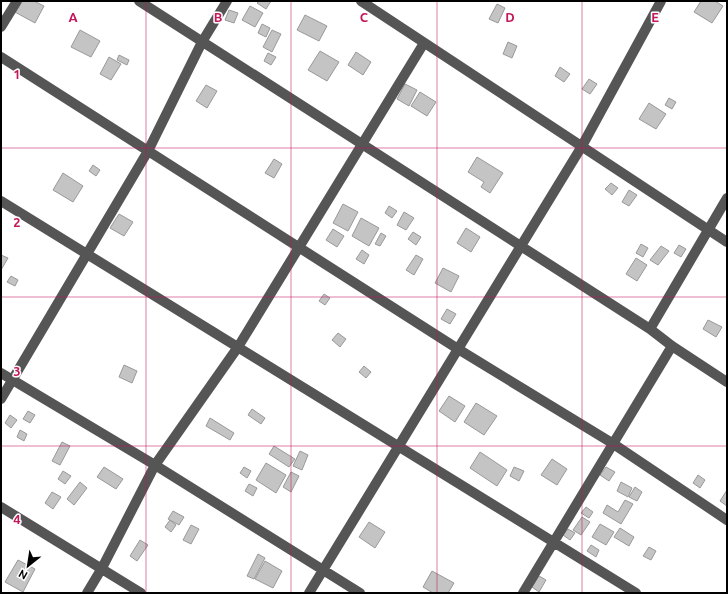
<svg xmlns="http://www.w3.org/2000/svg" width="728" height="594" font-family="Ubuntu,sans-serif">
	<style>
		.building { fill: #c4c4c4; stroke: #999 }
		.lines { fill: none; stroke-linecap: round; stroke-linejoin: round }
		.minor { stroke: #555; stroke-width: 10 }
		.grid { fill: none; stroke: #c2185b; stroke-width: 1; stroke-opacity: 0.55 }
		.grid-label { font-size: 13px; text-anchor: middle; font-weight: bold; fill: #c2185b; stroke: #fff; stroke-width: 3; stroke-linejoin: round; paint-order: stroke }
	</style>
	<rect width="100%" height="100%" fill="#fff"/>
	<path class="building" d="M19 1H34L44 6 35 23 13 11Z
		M259 1H271L266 9 257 3Z
		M701 1H715L723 6 712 23 694 12Z
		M497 4 505 8 498 23 489 19Z
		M250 6 263 13 255 27 242 20Z
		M229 10 238 13 234 23 225 20Z
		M305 15 327 26 319 41 297 30Z
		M262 24 270 28 266 37 258 33Z
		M80 30 100 41 91 57 71 47Z
		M272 30 281 34 272 52 263 47Z
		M508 42 517 46 512 58 503 54Z
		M320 51 339 62 327 81 308 70Z
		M356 52 371 62 363 75 348 65Z
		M268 53 276 57 271 65 264 61Z
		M119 55 129 60 127 65 117 60Z
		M109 57 121 64 111 80 100 74Z
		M560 67 570 74 564 82 555 76Z
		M589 79 597 84 590 94 582 89Z
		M405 84 417 90 409 106 397 99Z
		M206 85 217 91 207 108 196 101Z
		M420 92 436 102 427 116 411 106Z
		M669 98 676 102 672 109 665 105Z
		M649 103 666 114 656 129 639 119Z
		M477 157 503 173 490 193 481 187 484 182 468 172Z
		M274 159 282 164 274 178 265 173Z
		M93 165 100 170 96 176 89 171Z
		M63 173 83 186 73 202 53 190Z
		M611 183 618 188 612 195 605 189Z
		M629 190 637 195 629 206 622 202Z
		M343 204 358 212 348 231 333 223Z
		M389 206 397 211 392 218 385 213Z
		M404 212 414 218 406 230 397 225Z
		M119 214 133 222 124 236 110 228Z
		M361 218 379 228 369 246 352 236Z
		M466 228 480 237 471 252 457 243Z
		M333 229 344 236 337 247 326 240Z
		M413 232 421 237 416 245 408 239Z
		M381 233 386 236 380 246 375 244Z
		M641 244 648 248 643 257 636 253Z
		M679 245 686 249 681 257 674 253Z
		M661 246 669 251 658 265 650 260Z
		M362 250 369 255 364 264 356 259Z
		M1 255 8 258 1 270Z
		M416 255 423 259 414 275 406 270Z
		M636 258 647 265 637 281 626 274Z
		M443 268 459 276 451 292 435 283Z
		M11 276 18 280 15 286 7 282Z
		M324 294 330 298 325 305 319 301Z
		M447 309 456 314 450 324 441 319Z
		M708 320 722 327 716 337 703 329Z
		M338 333 346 339 340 347 332 340Z
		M124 365 137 371 132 383 119 377Z
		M364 366 371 372 366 378 359 372Z
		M449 396 465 406 455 422 439 411Z
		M476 403 497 416 484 435 464 422Z
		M252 409 265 418 261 424 248 415Z
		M28 411 35 415 30 423 23 419Z
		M10 415 17 420 11 428 5 423Z
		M210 418 234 433 230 440 206 426Z
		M20 430 27 434 24 441 17 437Z
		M62 442 70 446 60 465 52 461Z
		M274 446 295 459 289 467 269 454Z
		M300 451 308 455 302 470 293 466Z
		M480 452 507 470 497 486 470 468Z
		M552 459 567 469 557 485 541 475Z
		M266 463 286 475 276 493 256 480Z
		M104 467 123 479 116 489 97 477Z
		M244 467 251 471 247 478 240 473Z
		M514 467 524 471 519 481 510 476Z
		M606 467 615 472 609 481 600 475Z
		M63 471 71 476 65 484 58 479Z
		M291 472 299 476 291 492 283 487Z
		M698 475 705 480 700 488 693 483Z
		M80 482 87 488 74 505 67 499Z
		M621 482 632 488 628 497 617 491Z
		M249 484 257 488 253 496 245 491Z
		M635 487 642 492 637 501 629 497Z
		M727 490V506L720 501Z
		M52 492 61 497 53 509 45 503Z
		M625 500 633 504 621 524 603 513 607 505 618 512Z
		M586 507 593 512 589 518 581 513Z
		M173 511 184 517 179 525 168 519Z
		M582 517 590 522 581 535 573 530Z
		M170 520 176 525 171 532 165 527Z
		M369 522 385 532 375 548 359 537Z
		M600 524 614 532 606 545 592 537Z
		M191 525 199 529 191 544 183 540Z
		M620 528 634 537 629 546 614 537Z
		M568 529 575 533 570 540 563 535Z
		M140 540 148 545 137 561 130 556Z
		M591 545 599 550 596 557 587 551Z
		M649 547 656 551 651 560 643 556Z
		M258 554 265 558 254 579 247 576Z
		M18 560 35 569 23 592 5 582Z
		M265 561 282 571 273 588 255 579Z
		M432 571 454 583 448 593H433L423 587Z
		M539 576 546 580 539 592 532 587Z"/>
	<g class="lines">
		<path class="minor" d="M139 1 650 329 727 198
			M361 1 727 242
			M1 27 17 1
			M1 57 458 349 612 443 727 520
			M1 201 636 593
			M650 329 672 346 727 382
			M1 373 155 465 360 593
			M1 399 148 151 202 42 227 1
			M1 507 141 593
			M87 593 102 568 155 465 238 347 424 43
			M309 593 582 146 661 1
			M523 593 672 346"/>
	</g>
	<path class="grid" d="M146 1V593M291 1V593M437 1V593M582 1V593M1 148H727M1 297H727M1 446H727"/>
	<g class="grid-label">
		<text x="73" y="22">A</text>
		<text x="218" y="22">B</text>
		<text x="364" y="22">C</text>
		<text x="510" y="22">D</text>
		<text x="655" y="22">E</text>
		<text x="17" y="79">1</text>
		<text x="17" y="227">2</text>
		<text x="17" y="376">3</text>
		<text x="17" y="524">4</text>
	</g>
	<rect width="728" height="594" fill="none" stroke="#000000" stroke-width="4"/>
	<g transform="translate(28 566) rotate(210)" stroke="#ffffff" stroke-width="3" paint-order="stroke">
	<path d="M0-3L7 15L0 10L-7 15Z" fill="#000000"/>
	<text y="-6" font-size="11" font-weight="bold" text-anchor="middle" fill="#000000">N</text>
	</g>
</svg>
